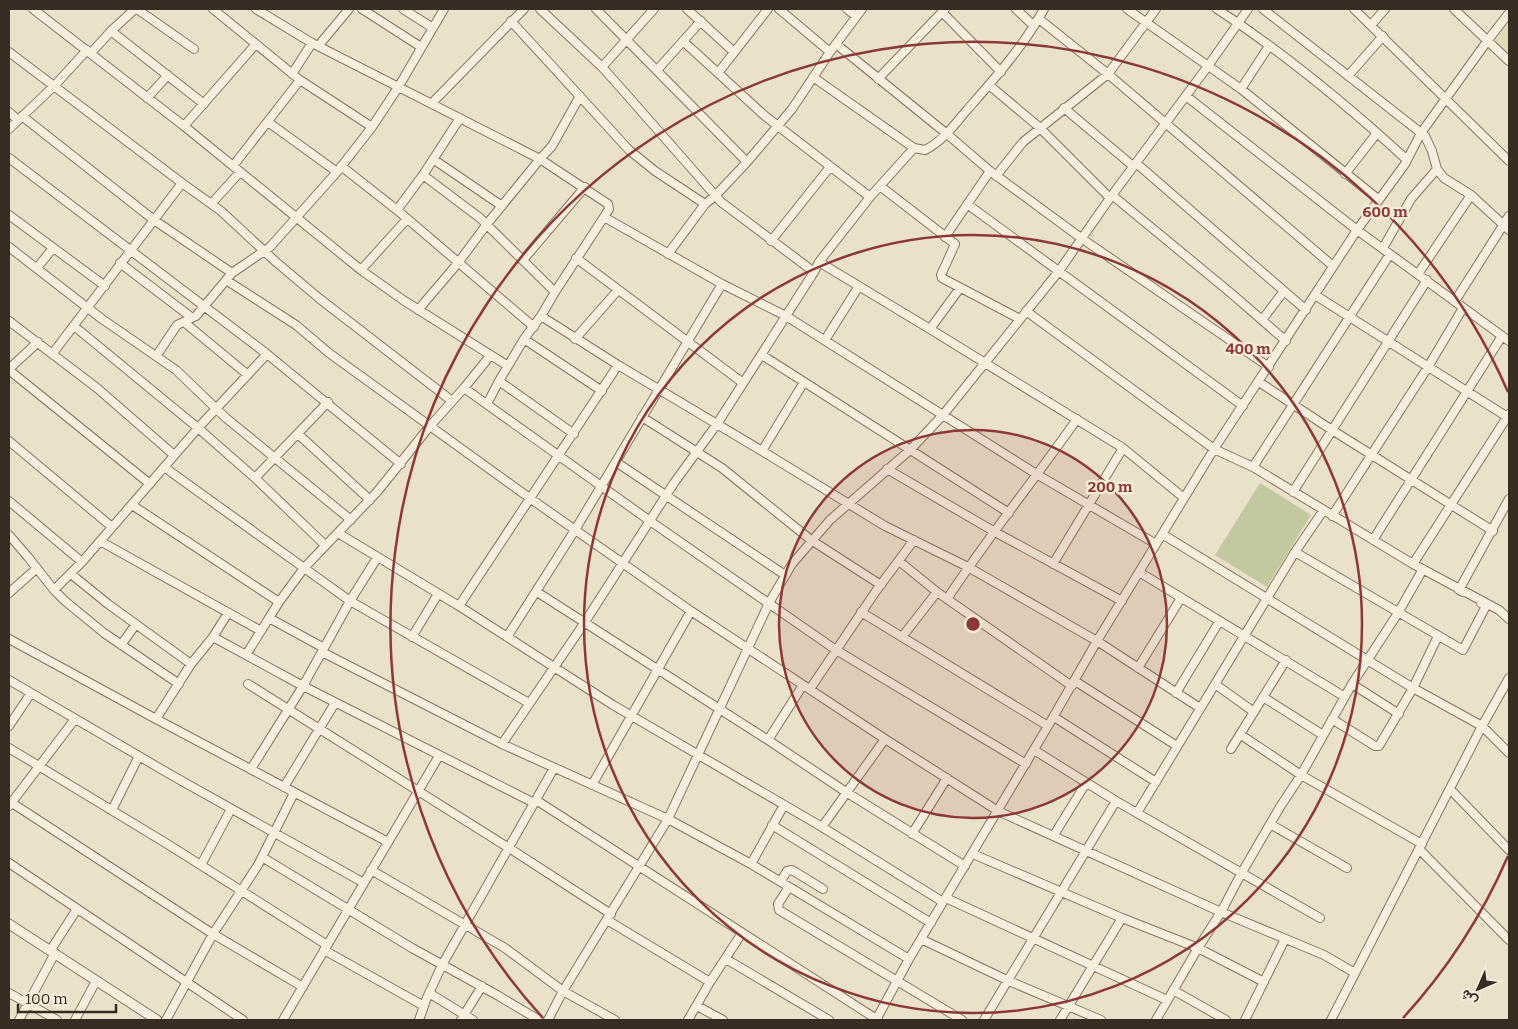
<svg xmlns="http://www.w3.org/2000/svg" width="1518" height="1029" font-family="Bitter,Vazirmatn,serif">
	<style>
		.farmland { fill: #dfd9b8 }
		.green { fill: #c2c89f }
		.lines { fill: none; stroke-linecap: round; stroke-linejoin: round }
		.minor-casing { stroke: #857560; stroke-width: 10 }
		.tertiary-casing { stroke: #857560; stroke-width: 11 }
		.minor { stroke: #f6efdd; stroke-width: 8 }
		.tertiary { stroke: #f6efdd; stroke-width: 9 }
		.ring { fill: none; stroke: #8e3737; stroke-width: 2.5 }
		.centre { fill: #8e3737; stroke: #f3ecd9; stroke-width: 2.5 }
		.ring-label { font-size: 15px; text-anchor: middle; font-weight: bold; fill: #8e3737; stroke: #f3ecd9; stroke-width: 5; stroke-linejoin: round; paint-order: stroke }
	</style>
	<rect width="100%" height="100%" fill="#eae1ca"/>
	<path class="farmland" d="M1509 20V57L1494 41Z"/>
	<path class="green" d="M1260 483 1311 515 1267 587 1215 555Z"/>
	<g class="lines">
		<g class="minor-casing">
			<path id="minor" d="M33 9 184 126 361 270 403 300 508 366
				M137 9 194 49
				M213 9 300 80 372 127
				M256 9 312 43 540 159 608 204 609 209 604 217 722 284 786 316 1038 475 1156 544
				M362 9 421 47
				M403 9 433 28
				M540 9 602 67 627 95 721 202 814 272
				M596 9 747 162
				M687 9 734 52
				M779 9 830 52
				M847 9 856 16
				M1016 9 1034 26
				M1127 9 1241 89 1378 199
				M1217 9C1284 53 1347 105 1406 159
				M1263 9 1425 136 1432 151 1437 169 1444 178 1471 195 1509 230
				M1354 9 1509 161
				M1454 9 1509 61
				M942 12 1001 72
				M1039 19 1108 74 1333 266
				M511 21 629 150 655 171 705 204
				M1371 25 1385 9
				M111 31 204 104
				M683 41 765 116 870 197
				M836 44 947 134 990 171 1081 238 1269 367
				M319 45 349 9
				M9 52 182 183 221 211 276 262 320 299 452 401
				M91 53 111 31 135 9
				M602 67 654 9
				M658 69 701 21
				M718 73 768 9
				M292 74 312 43
				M1348 76 1383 36
				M813 77 914 148 925 150C943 141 954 125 967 110 995 78 1023 47 1044 9
				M878 79 945 9
				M989 85 1039 127 1110 198
				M1241 89 1269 46
				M1186 96 1357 230 1509 341
				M147 98 168 75
				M432 103 524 9
				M1064 108 1133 166
				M9 112 18 120
				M22 116 154 220 232 273
				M460 118 423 175 480 218 555 292 604 217
				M268 122 337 172
				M184 126 256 44
				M9 129 55 85 87 50
				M9 158 267 354 401 464
				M433 159 502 206
				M1136 163 1306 310
				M233 166 300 80
				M341 166 397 210 534 327
				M1345 174 1377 133
				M996 176 1023 142 1108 74 1156 9
				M880 186 955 244 941 275 942 278 1020 319
				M1112 195 1232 294 1286 341
				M212 203 240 172
				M967 204 1243 406
				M397 210 423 175
				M9 215 105 286
				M945 237 990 171
				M771 241 830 167
				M9 247 102 319 176 370 226 418 351 520
				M1383 248 1411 199 1437 169
				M668 254 705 204 715 196 747 162 792 109 830 52 862 9
				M576 258 743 383
				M523 260 585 187
				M819 262 930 329 1123 448 1053 564
				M120 263 191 317
				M37 268 53 248
				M361 270 407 219
				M1418 274 1471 195
				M226 280 296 325 329 353 531 499 691 611 885 739 998 811 1221 912 1324 955 1355 973
				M555 292 541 316 524 339 499 381 574 434
				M1315 295 1509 418
				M1455 301 1509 216
				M418 310 458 263 487 224 540 159 552 146 580 96
				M1026 311 1214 449 1253 467 1413 564 1499 610 1509 619
				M541 316 618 365 762 451 885 526 968 567 1097 641 1200 708
				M1262 320 1284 291
				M9 321 97 388 174 455
				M184 322 248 375
				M74 326 198 428 255 478 325 545
				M930 329 960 288
				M524 339 602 391
				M575 339 618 290
				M825 340 859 286
				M53 353 182 183
				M157 355 177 325 196 316 232 273 270 247 337 172 372 127 399 86 444 9
				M762 355 1009 513
				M9 369 38 342
				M9 370 150 484
				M1259 382 1332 430 1493 531
				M464 388 650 521 836 650 1026 764
				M487 404 499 381
				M642 417 722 468 811 540 881 585
				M298 434 370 500
				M9 441 112 527
				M1123 448 1184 498
				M762 451 804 382
				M616 462 785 575
				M164 467 350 601 529 703
				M1253 467 1390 254
				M887 469 995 532 1122 601
				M255 478 328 402
				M1293 492 1427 280
				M9 501 82 562
				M132 505 279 602
				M1332 516 1428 367 1463 308
				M338 533 459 606 613 705 822 827 943 902
				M1162 534 1413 688 1482 726 1509 753
				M9 535 28 557 54 590 65 601 104 633 179 684
				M1373 540 1502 336
				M100 541 261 631
				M1295 552 1463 650 1486 606 1481 603
				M899 561 937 592 1072 686
				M1413 564 1509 414
				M1139 572 1345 697
				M71 574 108 604 191 664
				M54 590 82 562 198 428 267 354
				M537 592 768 740 846 792 965 866
				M1463 592 1459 590 1509 499
				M9 593 37 568
				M947 599C988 537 1035 479 1077 419
				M459 606 618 365
				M861 612 1048 726
				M269 618 324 648
				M213 637 303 686 534 803
				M412 637 438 594
				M507 637 575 530 722 284
				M902 637 937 592
				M9 639 156 719 388 842
				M121 645 136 624
				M322 652 502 744 668 819 751 864 909 959
				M246 655 279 602 304 568 377 492 430 426 464 388 490 356
				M1138 668 1181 598
				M9 680 173 776 364 883
				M1075 681 1177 746
				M248 684 509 848 611 914
				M1215 684 1254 712
				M1352 684 1399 714
				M810 689 876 591 914 540
				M1176 693 1219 622
				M1263 697 1323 735
				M1054 717 1156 782
				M156 719 191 664 213 637 228 613
				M1332 719 1375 746H1379L1413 688 1438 636
				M9 726 31 693
				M1241 735 1301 775 1422 844
				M768 740 803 685
				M502 744 585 622 674 483 717 424 814 272 819 262 870 197 914 148
				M9 748 169 845 327 945
				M1231 749 1286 660
				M1034 750 1116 801 1320 918
				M251 769 303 686 350 601 377 558
				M592 785 691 611
				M284 787 335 703
				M1450 789 1509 850
				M536 800 878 1020
				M9 801 213 934 303 987
				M9 806 75 719
				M112 810 139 756
				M1137 813 1295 552 1323 511
				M1270 824 1347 868
				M772 825 931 923
				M822 827 885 739
				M912 834 947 778
				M1054 835 1086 783
				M1419 849 1509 940
				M973 854 1122 918 1198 948 1264 982
				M262 857 412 948 497 995 539 1020
				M9 863 243 1020
				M751 864 784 805
				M201 865 231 809
				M371 870 505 948 563 991 615 1020
				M781 881 787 871 792 870 823 889
				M789 887 778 904 779 910 962 1020
				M946 898 1167 1000
				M607 920 710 982
				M921 939 1009 981 1101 1020
				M324 950 424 1006
				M50 951 77 909
				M726 959 829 1020
				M1173 990 1226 1020
				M9 993 57 1020
				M429 993 473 1020
				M697 1006 723 1020
				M19 1020 55 953
				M75 1020 96 981
				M166 1020 213 934 258 865 294 793
				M283 1020 439 756
				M419 1020 426 1000 442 965 554 768
				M461 1020 482 986
				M548 1020 563 991 668 819 769 603 792 564 830 520 910 450 943 415 1059 271 1110 198 1208 66 1248 9
				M688 1020 710 982 742 933
				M876 1020 909 959 1048 726 1097 641 1214 449 1357 230 1405 164 1421 133 1488 40 1509 13
				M984 1020 1116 801
				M1060 1020 1122 918
				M1156 1020 1198 948 1221 912 1241 874 1280 807 1301 775 1352 684 1398 613 1423 569
				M1245 1020 1285 939
				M1331 1020 1482 726 1509 678"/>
		</g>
		<g class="tertiary-casing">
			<path id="tertiary" d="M9 924 157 1020"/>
		</g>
		<use href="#minor" class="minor"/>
		<use href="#tertiary" class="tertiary"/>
	</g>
	<circle cx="973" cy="624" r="194" fill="#8e3737" fill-opacity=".12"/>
	<g class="ring">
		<circle cx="973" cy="624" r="194"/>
		<circle cx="973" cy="624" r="389"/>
		<path d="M1508 856A583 583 0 0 1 1403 1018M543 1018A583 583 0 1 1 1508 392"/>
	</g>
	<circle cx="973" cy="624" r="8" class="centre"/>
	<g class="ring-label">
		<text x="1385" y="217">600 m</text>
		<text x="1248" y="354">400 m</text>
		<text x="1110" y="492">200 m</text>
	</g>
	<rect width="1518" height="1029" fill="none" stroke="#382d22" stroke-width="20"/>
	<g transform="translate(1478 989) rotate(225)" stroke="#f3ecd9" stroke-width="4" paint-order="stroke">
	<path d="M0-4L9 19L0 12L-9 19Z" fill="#382d22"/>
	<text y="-8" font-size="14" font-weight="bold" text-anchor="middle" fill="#382d22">ش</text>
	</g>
	<path d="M18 1004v8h98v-8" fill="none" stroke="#382d22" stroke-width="2.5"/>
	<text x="25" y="1004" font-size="15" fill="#382d22" stroke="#f3ecd9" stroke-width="4" paint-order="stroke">100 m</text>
</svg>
